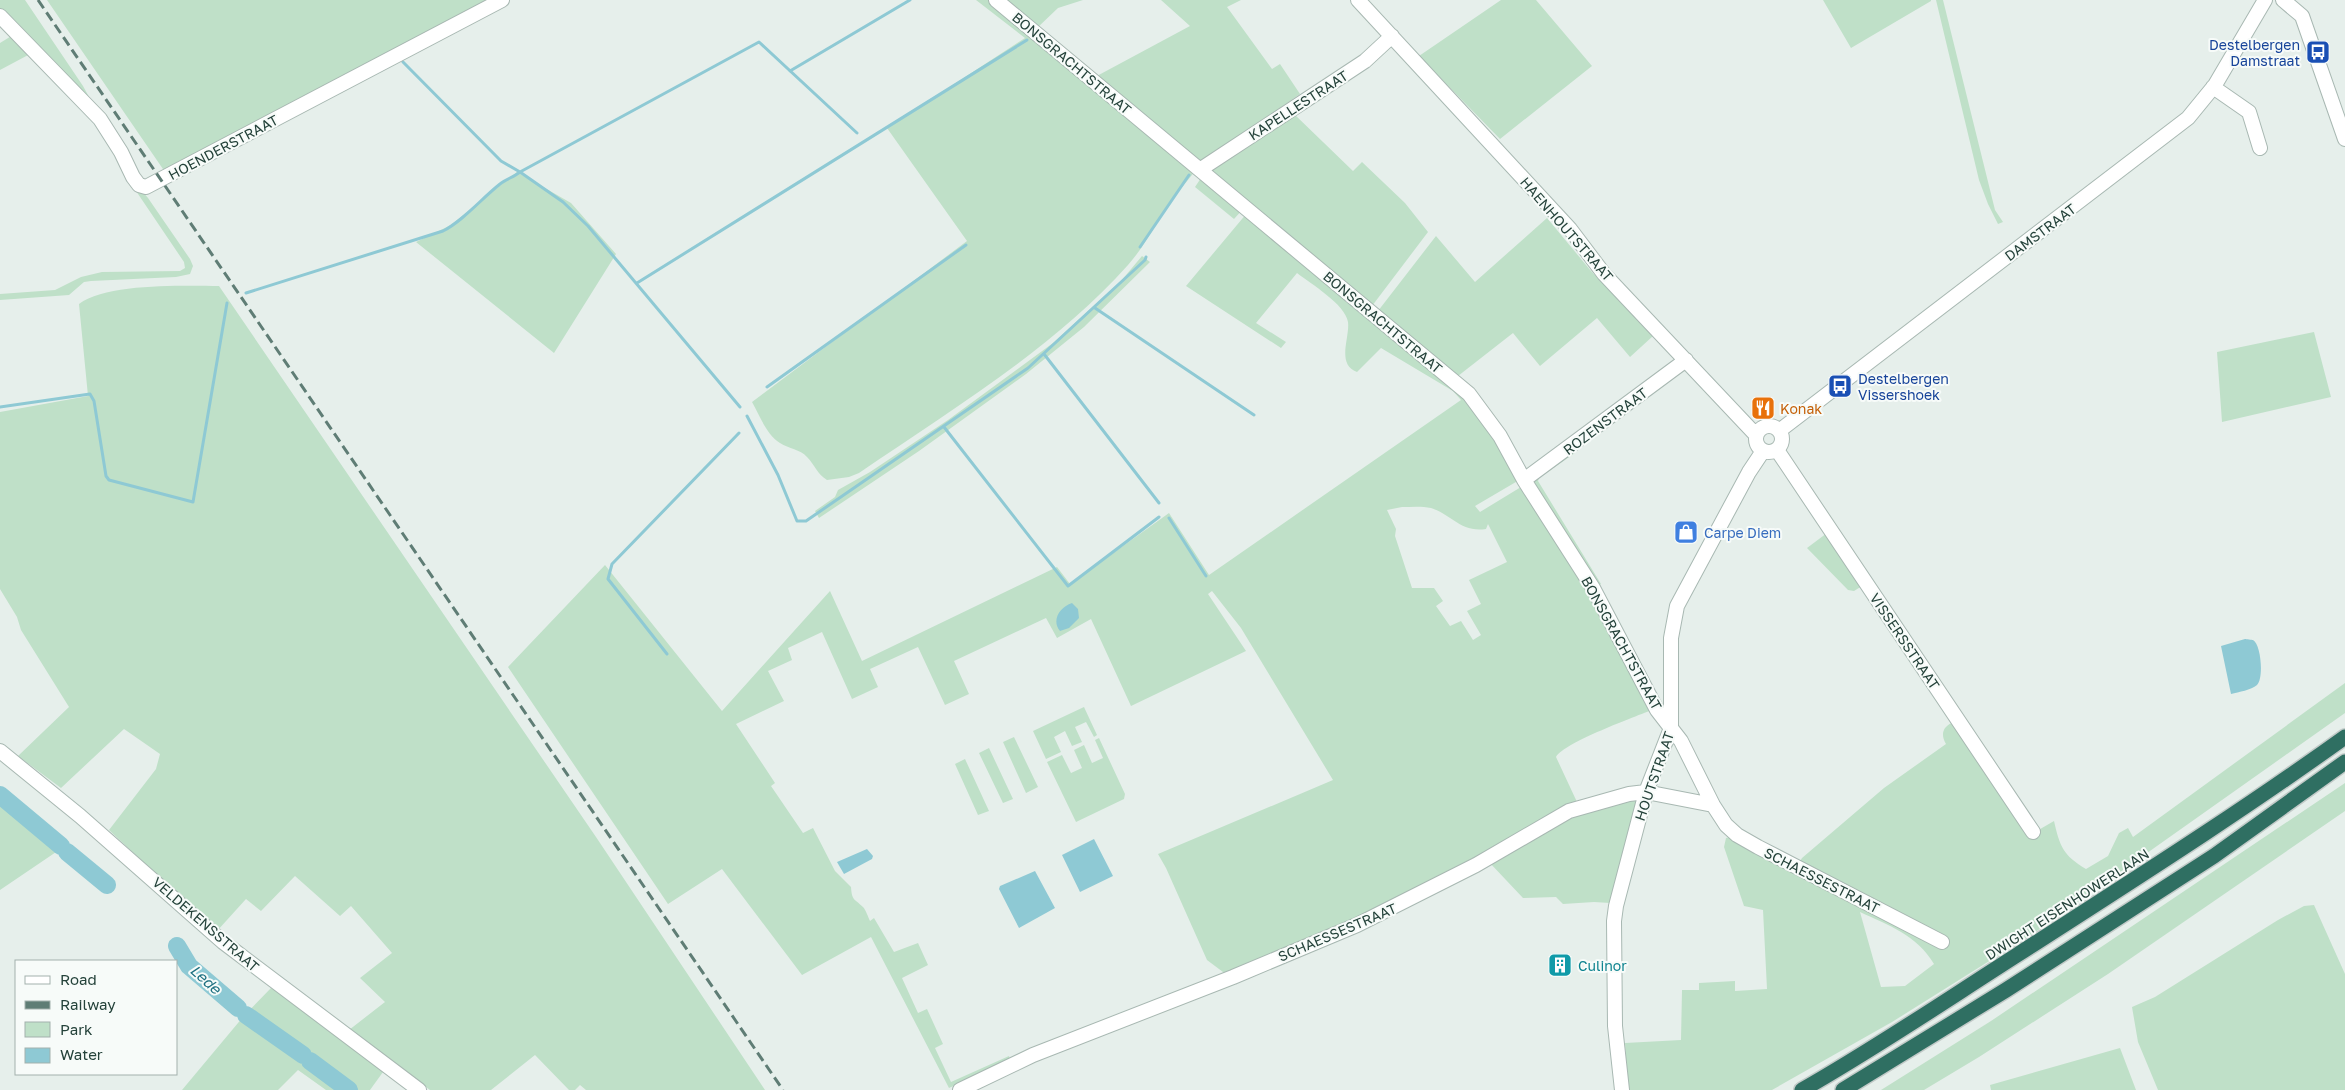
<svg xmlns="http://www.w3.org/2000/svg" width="2345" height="1090" font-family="'Golos Text',sans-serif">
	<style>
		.green { fill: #bfe0c8; fill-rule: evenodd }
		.water { fill: #8ec9d4 }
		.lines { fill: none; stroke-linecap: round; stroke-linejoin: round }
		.stream { stroke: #8ec9d4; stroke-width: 3 }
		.river { stroke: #8ec9d4; stroke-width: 18 }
		.minor-casing { stroke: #a8b8b2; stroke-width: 16 }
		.highway-casing { stroke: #c2cac8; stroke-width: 18 }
		.minor { stroke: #fff; stroke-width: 14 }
		.highway { stroke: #2f6f62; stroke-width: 15 }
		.rail { stroke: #5f7d75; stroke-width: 3; stroke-dasharray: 10 5; stroke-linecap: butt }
		.labels { text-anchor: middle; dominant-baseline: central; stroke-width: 4; stroke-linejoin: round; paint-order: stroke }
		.transit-label { font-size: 14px; fill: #164399; stroke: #f7fbf9; text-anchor: end }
		.street-label { font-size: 14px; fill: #24423a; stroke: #f7fbf9 }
		.food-label { font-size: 14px; fill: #c56008; stroke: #f7fbf9; text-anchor: start }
		.shop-label { font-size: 14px; fill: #366cbe; stroke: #f7fbf9; text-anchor: start }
		.culture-label { font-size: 14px; fill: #0d838f; stroke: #f7fbf9; text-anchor: start }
		.water-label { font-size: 15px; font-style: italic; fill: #1c6f80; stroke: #f7fbf9 }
	</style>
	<rect width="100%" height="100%" fill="#e6efeb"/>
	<path class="green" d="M0 0H25L83 86 94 106 0 10Z
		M47 0H488L165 172Z
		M976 0H1083L1058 8 1036 29 1196 170C1187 181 1177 193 1168 205 1155 225 1144 247 1128 265 1053 349 952 409 859 473L849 477 827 480C817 474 815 465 807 457 800 449 789 449 780 443 766 434 760 416 752 402L967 241 887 128 1025 38Z
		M1161 0H1241L1227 7 1272 69 1280 64 1300 94 1203 161H1198L1095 77 1190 26Z
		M1501 0H1536L1592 66 1500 139 1419 56Z
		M1823 0H1931V1L1851 48Z
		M1936 0H1943L1995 210 2003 222 1998 224 1988 204 1979 180Z
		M13 35 30 54 0 70V43Z
		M1293 113 1353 171 1362 162 1405 203 1428 232 1372 306 1211 174V167Z
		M517 172 571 203 616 254 554 353 416 242 451 225Z
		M1203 175 1243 209 1234 219 1195 187Z
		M134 188 142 191 148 198 190 259 193 266 190 274 176 277 91 281 84 282 69 295 0 300V294L55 290 81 277 102 272 180 271 185 268 184 262Z
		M1247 213 1470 400 1521 479 1475 506 1480 512 1521 487 1589 590 1654 709C1635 717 1565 742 1556 757L1577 802 1408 896 1227 975 1207 960 1166 868 1158 854 1333 780 1241 628 1212 591 1208 594 1246 651 1131 706 1091 619 1057 638 1046 618 954 661 969 694 945 705 918 647 870 669 878 687 852 699 822 632 788 648 792 660 768 671 784 701 736 724 775 783 771 786 803 833 813 828 835 871 851 887C852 901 854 898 863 907 866 910 868 917 870 921L874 918 894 952 918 943 928 965 902 978 918 1013 927 1009 943 1044 935 1048 951 1082 1009 1056 1010 1060 949 1088 871 937 802 975 722 869 668 904 508 667 605 565 722 711 830 591 862 661 1057 567 1070 584 1169 513 1209 575 1461 400 1453 391 1381 348 1357 372C1336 364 1350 338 1348 322 1345 304 1311 284 1297 273L1256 323 1286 342 1281 348 1186 286ZM1402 507C1411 507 1422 506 1431 508 1451 514 1461 533 1486 529L1488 524 1507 562 1469 580 1481 604 1467 611 1481 635 1473 640 1461 621 1450 626 1436 606 1443 601 1434 588H1412L1395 536 1396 529 1387 510Z
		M1547 218 1591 271 1653 336 1630 357 1597 318 1540 366 1513 333 1458 376 1378 311 1436 236 1475 282Z
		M1142 256 1150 262 1084 327 1026 374 919 451 819 518 815 511 835 497 838 490 870 472 948 420 1053 343 1121 281Z
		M219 286 596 837 765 1090H586L580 1085 575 1090H569L535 1055 491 1090H430L349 1030 385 1002 360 978 392 953 351 906 340 916 295 876 261 911 246 899 217 931 109 830 156 769 160 754 124 729 61 788 18 756 69 707 21 630 17 617 0 589V412L88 396 79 304C107 283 183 286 219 286Z
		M2314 332 2331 397 2222 422 2217 352Z
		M1573 450 1575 453 1539 478 1538 481 1601 584 1596 586 1533 485V480Z
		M1827 533 1862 586 1854 591 1848 590 1807 548Z
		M2345 683V713L2034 933 1892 1022 1772 1090H1628L1625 1043 1681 1040 1682 990H1699V983L1735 981V991L1767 989 1763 910 1744 906 1724 847 1726 838 1730 837 1794 871 1802 858 1884 788 1946 744C1940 734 1943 726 1954 722L2030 835 2054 821C2060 847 2063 855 2086 869L2108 856 2119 833 2128 828 2133 837ZM1860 912C1888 925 1917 935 1934 964L1905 986 1881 987Z
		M1084 707 1097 735 1094 737 1086 722 1075 727 1082 742 1072 746 1065 731 1054 737 1061 752 1046 759 1033 731Z
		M1014 737 1038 787 1026 793 1003 742Z
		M1099 738 1125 794 1124 799 1076 822 1047 762 1062 755 1071 773 1082 768 1074 750 1084 745 1092 763 1103 758 1095 740Z
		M989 748 1013 799 1003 803 979 753Z
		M965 759 989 811 978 815 955 764Z
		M2345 783V811L2108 974 1979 1057 1924 1090H1881L1991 1021Z
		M1635 799 1638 803 1610 903 1594 902 1563 904 1556 897 1523 898 1489 862 1575 815Z
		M0 800 62 848 0 890Z
		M2314 905 2345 974V1090H2158L2138 1042 2132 1007 2155 997 2278 920 2304 906Z
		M271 988 277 989 383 1072 370 1090H326L298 1070 278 1090H182L243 1017Z
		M2120 1048 2136 1090H1991L1990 1085Z"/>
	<path class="water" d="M1072 603 1078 609 1079 618 1069 628 1060 631C1051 620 1060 607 1072 603Z
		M2245 639C2246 639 2252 640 2253 640 2261 644 2264 678 2257 685 2251 690 2239 692 2231 694L2221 646Z
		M1094 839 1113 876 1080 892 1062 855Z
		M867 849 873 856 872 859 844 874 837 862Z
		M1035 871 1055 908 1019 928 999 889 1000 886Z"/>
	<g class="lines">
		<path class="stream" d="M403 62 501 161 520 172 759 42 857 133
			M790 71 910 0
			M1140 247 1189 175
			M637 283 1027 40
			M246 293 443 231C464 220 481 199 500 184 506 179 514 177 520 172L563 202 588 226 740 407
			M1095 308 1254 415
			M1044 354 1159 503
			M767 387 966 245
			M0 407 90 394 94 401 106 476 109 480 193 502 227 303
			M747 416 778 475 797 521H806L1028 368 1145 260 1146 257
			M944 427 1068 586 1159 517
			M1169 518 1206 576
			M667 654 608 579 612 564 739 433"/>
		<path class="river" d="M0 795 61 846
			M67 852 107 885
			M177 946 189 966 238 1008
			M246 1015 303 1055
			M310 1061 349 1090"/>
		<g class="minor-casing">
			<path id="minor" d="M996 0 1469 394 1500 436 1524 480 1593 588 1657 710 1681 741 1713 805 1726 825 1737 835 1758 847 1942 942
				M1358 0 1570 229 1604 274 1756 435
				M2283 0 2302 16 2345 139
				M0 16 100 119 121 152 133 177 139 185 146 187 502 0
				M2213 87 2249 112 2260 148
				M1201 169 1365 61 1392 36
				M1756 439a13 13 0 1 1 26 0a13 13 0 1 1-26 0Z
				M1779 431 2188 118 2215 85 2265 0
				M1777 450 2033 832
				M1524 480 1686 360
				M0 751 80 816 223 942 419 1090
				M960 1090 1033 1055 1233 977 1357 925 1476 865 1569 811 1629 794 1646 792 1713 805
				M1622 1090 1615 1026 1614 921 1616 906 1646 792 1671 728V638L1677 606 1749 472 1763 451"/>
		</g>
		<g class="highway-casing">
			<path id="highway" d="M1802 1090C1876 1048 1945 1001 2017 955 2127 884 2238 814 2345 737
				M1843 1090 2006 990 2214 856 2345 762"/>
		</g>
		<use href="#minor" class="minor"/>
		<use href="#highway" class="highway"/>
		<path class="rail" d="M38 0 783 1090"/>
	</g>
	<defs>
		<g id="bus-square" transform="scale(1.25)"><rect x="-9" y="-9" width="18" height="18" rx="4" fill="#1a4fb4" stroke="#f7fbf9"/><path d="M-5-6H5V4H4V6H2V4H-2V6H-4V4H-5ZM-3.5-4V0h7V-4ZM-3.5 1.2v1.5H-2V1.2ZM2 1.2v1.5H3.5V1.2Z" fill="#fff"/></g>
		<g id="restaurant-square" transform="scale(1.25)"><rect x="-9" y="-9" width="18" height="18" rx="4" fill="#e8710a" stroke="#f7fbf9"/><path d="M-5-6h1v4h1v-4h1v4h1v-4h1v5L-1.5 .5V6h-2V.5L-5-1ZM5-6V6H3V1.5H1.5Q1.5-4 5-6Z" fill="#fff"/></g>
		<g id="shop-square" transform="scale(1.25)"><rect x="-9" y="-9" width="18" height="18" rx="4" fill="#3f7fe0" stroke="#f7fbf9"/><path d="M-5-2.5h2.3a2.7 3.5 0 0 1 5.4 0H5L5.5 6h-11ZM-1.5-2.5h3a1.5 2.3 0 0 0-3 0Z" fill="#fff"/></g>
		<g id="building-square" transform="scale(1.25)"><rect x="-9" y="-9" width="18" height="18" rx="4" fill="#0f9aa8" stroke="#f7fbf9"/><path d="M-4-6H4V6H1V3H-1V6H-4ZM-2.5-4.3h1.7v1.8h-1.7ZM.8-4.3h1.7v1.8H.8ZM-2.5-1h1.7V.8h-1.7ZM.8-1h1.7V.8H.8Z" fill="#fff"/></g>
	</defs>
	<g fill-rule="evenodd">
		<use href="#bus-square" x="2318" y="52"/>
		<use href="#bus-square" x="1840" y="386"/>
		<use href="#restaurant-square" x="1763" y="408"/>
		<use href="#shop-square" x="1686" y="532"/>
		<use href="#building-square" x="1560" y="965"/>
	</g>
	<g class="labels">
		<g class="transit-label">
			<text x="2300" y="44">Destelbergen<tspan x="2300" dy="16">Damstraat</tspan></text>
			<text x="1858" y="378" text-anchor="start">Destelbergen<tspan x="1858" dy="16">Vissershoek</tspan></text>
		</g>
		<g class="street-label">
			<text transform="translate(1072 63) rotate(40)">BONSGRACHTSTRAAT</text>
			<text transform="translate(1298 105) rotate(-33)">KAPELLESTRAAT</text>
			<text transform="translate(223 147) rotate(-28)">HOENDERSTRAAT</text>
			<text transform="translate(1567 229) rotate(49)">HAENHOUTSTRAAT</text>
			<text transform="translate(2040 232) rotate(-37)">DAMSTRAAT</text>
			<text transform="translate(1383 322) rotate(40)">BONSGRACHTSTRAAT</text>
			<text transform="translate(1605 421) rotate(-37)">ROZENSTRAAT</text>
			<text transform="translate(1905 641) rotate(56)">VISSERSSTRAAT</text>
			<text transform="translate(1622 643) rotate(61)">BONSGRACHTSTRAAT</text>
			<text transform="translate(1654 776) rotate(-71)">HOUTSTRAAT</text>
			<text transform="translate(1822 880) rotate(27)">SCHAESSESTRAAT</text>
			<text transform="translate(2067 904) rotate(-33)">DWIGHT EISENHOWERLAAN</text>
			<text transform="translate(206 924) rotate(41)">VELDEKENSSTRAAT</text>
			<text transform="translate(1337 932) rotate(-23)">SCHAESSESTRAAT</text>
		</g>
		<g class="food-label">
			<text x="1780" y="408">Konak</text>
		</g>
		<g class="shop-label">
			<text x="1704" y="532">Carpe Diem</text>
		</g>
		<g class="culture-label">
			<text x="1578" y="965">Culinor</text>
		</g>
		<g class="water-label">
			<text transform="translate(206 979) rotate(42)">Lede</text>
		</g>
	</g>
	<rect x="15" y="960" width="162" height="115" fill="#f7fbf9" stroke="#a3b1ad"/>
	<rect x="25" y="976" width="25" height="8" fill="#ffffff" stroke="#a3b1ad"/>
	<text x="60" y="985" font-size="15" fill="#24423a">Road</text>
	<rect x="25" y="1001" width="25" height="8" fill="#5f7d75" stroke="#a3b1ad"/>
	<text x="60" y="1010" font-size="15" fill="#24423a">Railway</text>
	<rect x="25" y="1022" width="25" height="15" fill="#bfe0c8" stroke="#a3b1ad"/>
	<text x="60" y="1035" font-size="15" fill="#24423a">Park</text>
	<rect x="25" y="1048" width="25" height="15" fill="#8ec9d4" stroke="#a3b1ad"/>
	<text x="60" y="1060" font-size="15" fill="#24423a">Water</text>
</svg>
